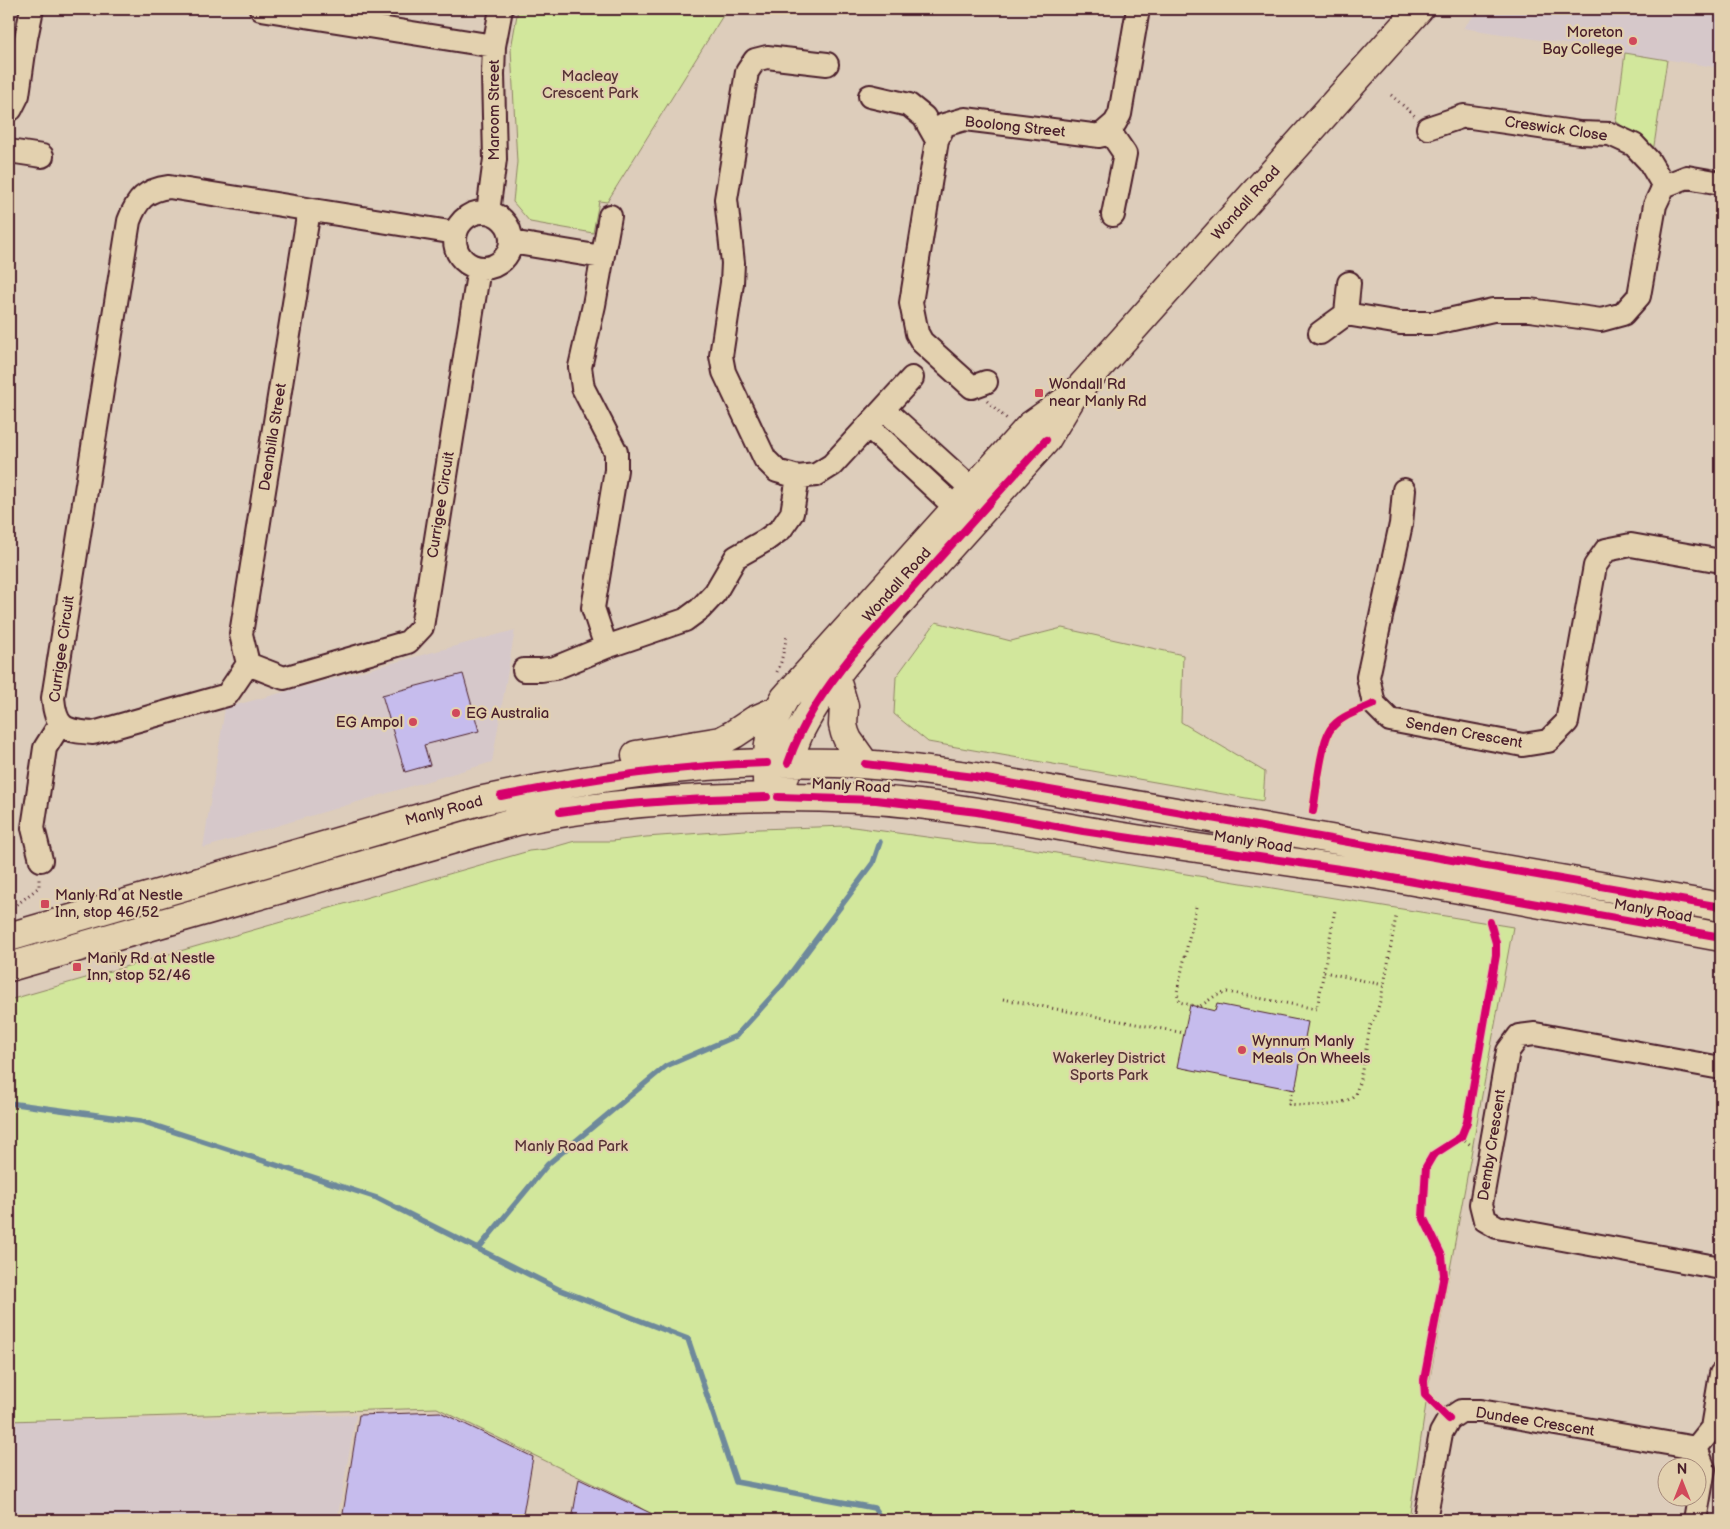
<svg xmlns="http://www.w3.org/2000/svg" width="1730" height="1529" font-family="'Balsamiq Sans',sans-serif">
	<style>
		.built { fill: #d6c8ca }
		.green { fill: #d2e79c; stroke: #8e8364 }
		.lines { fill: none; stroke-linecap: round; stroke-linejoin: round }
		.stream { stroke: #6e899b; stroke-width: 5.5 }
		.building { fill: #c6bced; stroke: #4a1f2b }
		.minor-casing { stroke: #4a1f2b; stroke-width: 26 }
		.major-casing { stroke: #4a1f2b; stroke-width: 31 }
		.path { stroke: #4a1f2b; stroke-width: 3; stroke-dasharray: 1 4; stroke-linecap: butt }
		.minor { stroke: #e3d1af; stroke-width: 22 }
		.major { stroke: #e3d1af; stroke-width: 28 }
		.cycleway-casing { stroke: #e3d1af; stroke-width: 11 }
		.cycleway { stroke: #d6006c; stroke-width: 8 }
		.poi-dot { fill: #d1495b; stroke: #e3d1af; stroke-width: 2 }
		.labels { text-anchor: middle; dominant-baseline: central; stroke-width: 4.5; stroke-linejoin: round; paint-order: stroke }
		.poi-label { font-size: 15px; fill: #4a1f2b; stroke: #e3d1af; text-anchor: start }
		.park-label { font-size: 15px; fill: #583336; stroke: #e3d1af }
		.street-label { font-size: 15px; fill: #4a1f2b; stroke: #e3d1af }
	</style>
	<rect width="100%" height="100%" fill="#ddcdbb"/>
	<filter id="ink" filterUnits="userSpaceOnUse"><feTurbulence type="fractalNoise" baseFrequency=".02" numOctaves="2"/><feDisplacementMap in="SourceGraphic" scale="10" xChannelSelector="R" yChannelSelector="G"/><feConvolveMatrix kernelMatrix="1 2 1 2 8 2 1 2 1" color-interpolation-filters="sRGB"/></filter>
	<g filter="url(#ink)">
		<path class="built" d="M1480 9H1721V68L1463 28Z
			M515 630 492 762 203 848 225 708Z
			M356 1415 337 1520H9V1421Z"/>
		<path class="green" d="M518 9H727L607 202 599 201 593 233 530 222 513 202 517 162 511 49Z
			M1625 53 1667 60 1653 152 1616 121Z
			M936 622 1011 641 1062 628 1183 655 1181 722 1265 772 1263 801 928 742 894 714 896 677Z
			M846 826 978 844 1007 845 1513 927 1429 1383 1409 1520H659L636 1505 437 1408 9 1421V1000L529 851 547 849 575 841H612L646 837 759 829Z"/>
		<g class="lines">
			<path class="stream" d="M9 1103 141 1121 377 1198 558 1289 688 1339 736 1482 874 1508 882 1520
				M478 1249 548 1164 666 1066 736 1036 782 985 873 863 880 842"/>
		</g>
		<path class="building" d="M463 674 479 731 424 745 430 765 405 772 382 695Z
			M1217 1004 1308 1022 1295 1090 1177 1067 1190 1005 1215 1011Z
			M440 1412 533 1457 522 1520H342L359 1415Z
			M579 1479 602 1490 665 1520H572Z"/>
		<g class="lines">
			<g class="minor-casing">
				<path id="minor" d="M261 9 494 46
					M827 64 767 57 755 60 747 72 726 199 733 263 732 283 721 356 724 372 765 459 777 471 798 477 816 475 832 465 912 378
					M870 96 909 105 924 117 937 140
					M11 109 18 95 26 38 32 9
					M1428 128 1464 116 1580 133 1610 134 1634 145 1649 161 1664 186
					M1108 129 1125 154 1113 215
					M9 151 42 156
					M488 212 495 159 493 74 494 46 501 9
					M455 240a28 28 0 1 1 56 0a28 28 0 1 1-56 0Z
					M456 233 169 187C146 190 137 199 129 221L53 698C56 728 64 731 93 733L227 695 248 664 284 678 408 642 422 627 479 268
					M511 242 602 257
					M1346 314 1349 283
					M1320 333 1346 314 1400 323H1435L1493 310H1530L1601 320 1623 314 1639 296 1655 205 1664 186 1687 177 1721 183
					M986 382 972 387 922 342 917 333 911 303 937 140 944 125 965 119 1100 136 1115 123 1120 114 1138 9
					M884 409 972 489
					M868 426 956 508
					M1404 490 1401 524 1368 677 1374 704 1390 720 1523 745 1548 741 1567 722 1595 566 1606 550 1631 545 1721 561
					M606 647 593 608 616 470V452L583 388 580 367 594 305 610 216
					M248 664 241 634 309 210
					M524 670H541L555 668 606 647 685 620 700 609 715 593 736 557 766 540 781 529 792 513 798 477
					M41 860 33 828 45 748 60 724
					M1721 1068 1535 1034 1519 1036 1508 1051 1481 1204 1485 1220 1497 1227 1721 1268
					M1425 1520 1441 1433 1449 1419 1461 1411H1480L1696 1448
					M1695 1520 1704 1469 1696 1448 1712 1428 1721 1374"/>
			</g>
			<g class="major-casing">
				<path id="major" d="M835 676 844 706 843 725 845 733 848 740 865 764
					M636 755 721 741 734 734 755 720 778 710
					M784 779C788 763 793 746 800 731 814 703 833 678 853 654L1046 440 1072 397 1419 9
					M767 781C767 751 769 724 785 698L1030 426 1064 402
					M9 937 479 801C597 775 716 759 836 763 882 764 929 771 975 777L1721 907
					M9 967 517 821C588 806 658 800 730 798 793 796 856 797 919 804 992 812 1064 828 1136 839 1209 850 1282 860 1354 871 1477 891 1599 915 1721 937"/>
			</g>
			<path class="path" d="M1391 95 1415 116
				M987 401 1007 419
				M777 672 781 662 787 636
				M1196 907 1177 992 1179 1002 1199 1007 1215 996 1227 992 1317 1009 1335 910
				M9 911 39 887V879
				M1324 972 1383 985
				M1003 999 1184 1033
				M1292 1089 1289 1104C1306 1106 1344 1109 1355 1094 1360 1087 1368 1038 1370 1026 1383 1009 1391 941 1396 917
				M1461 1137 1472 1146"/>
			<use href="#minor" class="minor"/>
			<use href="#major" class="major"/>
			<g class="cycleway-casing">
				<path id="cycleway" d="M788 763C803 720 825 689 853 654L1046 440
					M865 764 975 777 1721 907
					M501 796C589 779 677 765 767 763
					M778 797 876 800 977 812 1083 831 1353 871 1721 937
					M1313 811C1316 794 1321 743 1330 730 1339 716 1359 711 1374 704
					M560 812C629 802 697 799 767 797
					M1449 1419 1425 1395 1424 1380 1444 1275 1442 1256 1423 1217 1426 1167 1433 1155 1461 1137 1467 1122 1496 955V943L1490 922"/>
			</g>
			<use href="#cycleway" class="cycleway"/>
		</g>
	</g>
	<g class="poi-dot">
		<circle cx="1633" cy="41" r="5"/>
		<rect x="1034" y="388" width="10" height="10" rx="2.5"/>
		<circle cx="456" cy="713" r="5"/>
		<circle cx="413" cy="722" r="5"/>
		<rect x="40" y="899" width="10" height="10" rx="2.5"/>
		<rect x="72" y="962" width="10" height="10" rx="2.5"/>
		<circle cx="1242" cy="1050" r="5"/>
	</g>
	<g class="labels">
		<g class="poi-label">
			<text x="1623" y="32" text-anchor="end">Moreton<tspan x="1623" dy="17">Bay College</tspan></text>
			<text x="1049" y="384">Wondall Rd<tspan x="1049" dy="17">near Manly Rd</tspan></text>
			<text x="466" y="713">EG Australia</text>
			<text x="403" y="722" text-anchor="end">EG Ampol</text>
			<text x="55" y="895">Manly Rd at Nestle<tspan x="55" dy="17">Inn, stop 46/52</tspan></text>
			<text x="87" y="958">Manly Rd at Nestle<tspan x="87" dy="17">Inn, stop 52/46</tspan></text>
			<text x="1252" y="1041">Wynnum Manly<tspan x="1252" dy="17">Meals On Wheels</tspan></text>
		</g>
		<g class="park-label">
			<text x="590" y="76">Macleay<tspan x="590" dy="17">Crescent Park</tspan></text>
			<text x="1109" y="1058">Wakerley District<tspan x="1109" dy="17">Sports Park</tspan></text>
			<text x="571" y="1146">Manly Road Park</text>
		</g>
		<g class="street-label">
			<text transform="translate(494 110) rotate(-90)">Maroom Street</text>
			<text transform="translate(1015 127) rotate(6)">Boolong Street</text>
			<text transform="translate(1556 129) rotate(8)">Creswick Close</text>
			<text transform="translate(1246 203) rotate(-48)">Wondall Road</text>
			<text transform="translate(273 437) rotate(-81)">Deanbilla Street</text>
			<text transform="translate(441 505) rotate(-81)">Currigee Circuit</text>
			<text transform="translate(897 585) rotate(-48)">Wondall Road</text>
			<text transform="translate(62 649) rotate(-82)">Currigee Circuit</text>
			<text transform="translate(1464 733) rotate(10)">Senden Crescent</text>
			<text transform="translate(851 786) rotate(3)">Manly Road</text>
			<text transform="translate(444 811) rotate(-15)">Manly Road</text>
			<text transform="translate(1253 842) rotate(9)">Manly Road</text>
			<text transform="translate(1653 911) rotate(10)">Manly Road</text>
			<text transform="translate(1492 1145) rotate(-81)">Demby Crescent</text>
			<text transform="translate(1535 1422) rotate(9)">Dundee Crescent</text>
		</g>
	</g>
	<rect width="1730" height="1529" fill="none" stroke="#e3d1af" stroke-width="30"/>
	<rect x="15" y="15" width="1700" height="1499" fill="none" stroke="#4a1f2b" stroke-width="2" filter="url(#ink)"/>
	<g transform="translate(1682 1482)"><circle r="24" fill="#e3d1af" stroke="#a68a7a"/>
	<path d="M0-4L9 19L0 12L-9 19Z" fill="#d1495b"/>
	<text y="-8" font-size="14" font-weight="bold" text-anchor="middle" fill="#4a1f2b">N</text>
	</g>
</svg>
